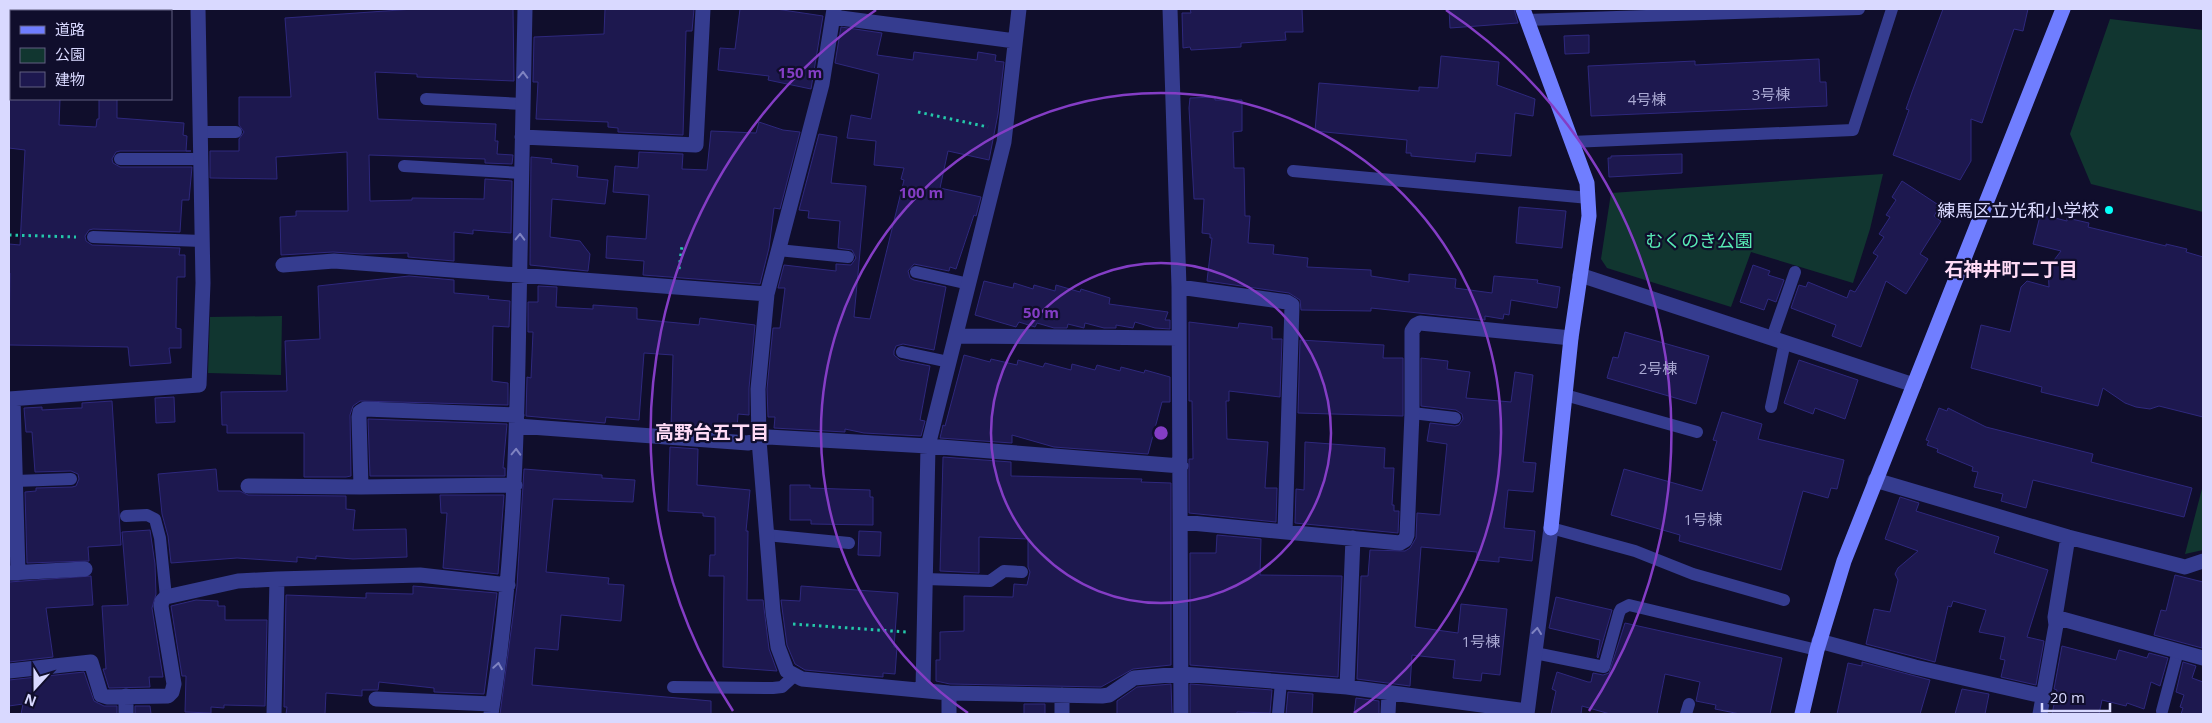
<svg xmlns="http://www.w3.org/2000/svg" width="2212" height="723" font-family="'Open Sans','Noto Sans JP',sans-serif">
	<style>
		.green { fill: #113630 }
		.building { fill: #1d184f; stroke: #2e287d }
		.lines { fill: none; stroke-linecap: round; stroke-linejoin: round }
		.path { stroke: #24c8aa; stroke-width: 3; stroke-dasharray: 2.5 4; stroke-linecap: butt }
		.lane { stroke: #353c8f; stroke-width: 12 }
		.street { stroke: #353c8f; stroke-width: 15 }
		.secondary { stroke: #707eff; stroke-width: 15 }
		.oneway { stroke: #7f83c1 }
		.ring { fill: none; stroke: #843dc5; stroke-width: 2.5 }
		.poi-dot { fill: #05fff9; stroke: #100e2c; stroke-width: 2 }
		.labels { text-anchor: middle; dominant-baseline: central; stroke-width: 4.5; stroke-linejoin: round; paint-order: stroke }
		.number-label { font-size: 15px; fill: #aaa9d3 }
		.poi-label { font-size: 18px; fill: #d9d9ff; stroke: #100e2c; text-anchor: end }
		.park-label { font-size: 18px; fill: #58ecb5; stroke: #100e2c }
		.neighbourhood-label { font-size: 19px; font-weight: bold; fill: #ffdbf6; stroke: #100e2c }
		.centre { fill: #843dc5; stroke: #100e2c; stroke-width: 2.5 }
		.ring-label { font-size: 15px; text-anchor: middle; font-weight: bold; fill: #843dc5; stroke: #100e2c; stroke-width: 4.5; stroke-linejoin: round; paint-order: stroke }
	</style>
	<rect width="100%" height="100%" fill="#100e2c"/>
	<path class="green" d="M2110 19 2203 30V212L2091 184 2070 134Z
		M1883 174 1870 229 1853 283 1751 252 1731 307 1607 268 1601 259 1611 193Z
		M282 316 281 375 208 373 210 317Z
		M2203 485V550L2185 554Z"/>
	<path class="building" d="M414 9H513L514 81 417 77V74L375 72 378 119 496 124 495 141H498L497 154 513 155 512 164 485 163V159L369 155 370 201 412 200V198L484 199 485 179 512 181 511 233 473 230V234L454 232V261L408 257V253L362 254 333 252 281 255 280 217 296 216V211H348L347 152 276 157 277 179 210 178V151H239V139L244 132 239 125V97H291L285 18Z
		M605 9H694L692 31H686L683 135 618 132V128L608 127V122L536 119 538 82H533L534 37 604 34Z
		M740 9H776L823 16 811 89 768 80 769 76 718 70 720 48 735 49Z
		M1190 9H1302L1303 32H1285L1286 40 1241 43V47L1191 50 1190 47 1183 48 1182 13H1191Z
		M1449 9H1514L1518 23 1450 28Z
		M1943 9H2028L2023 31 2014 29 1982 123 1971 119V161L1960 180 1893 155 1909 110 1906 109 1912 92Z
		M841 27 882 33 877 55 913 60 914 52 977 60 978 52 996 55 995 61 1004 62 998 114 989 160 948 151 940 188 981 197 976 216 974 215 956 269 950 267 949 271 914 264 908 271 910 278 914 280 946 287 934 350 903 344 896 346 894 351V355L900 360 930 366 920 420 925 421 921 436 864 433 845 429V432L774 428 775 417H768L767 389 773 328H780L785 288H778L784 265 836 271V264L851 265 856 258 852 250 838 248 840 221 808 218 809 211 799 210 819 134 837 137 831 183 866 186 854 317 870 319 904 180 901 179 904 168 874 165 876 141 847 138 851 115 871 119 879 74 835 63Z
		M1589 35V53L1565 54 1564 36Z
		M1441 56 1499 62 1497 85 1535 99 1533 116 1515 113 1511 156 1476 153 1475 162 1411 156V153H1406L1407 140 1315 131 1319 83 1419 91V87L1438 88Z
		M1819 59 1820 82H1826L1827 106 1591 116 1588 66 1695 61V65Z
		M1215 97V100H1242V131L1233 132 1234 168H1244L1245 216H1250L1248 243 1274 245 1273 254 1308 258 1307 267 1371 270V276L1409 282V274L1456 279 1455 288 1492 293 1494 276 1538 280 1537 283 1560 287 1557 308 1511 300 1509 315 1504 314 1503 319 1485 316V320L1371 308V311L1301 310 1300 300 1289 293 1207 281 1212 238H1210V234L1202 233 1204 199H1194L1189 108 1190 98Z
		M9 99H60L59 125 96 127 97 119H99V99H117V118L184 123 183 135 187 136 186 151H191H120L116 152 112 159 113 163 120 167H192L189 200H182L180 232 93 229 89 230 85 236 86 241 92 245 180 248 179 255H185V277H177L176 328 181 329V348H169L171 363 130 366 128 347 9 345 10 273H9V244L20 245 25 150 9 148Z
		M759 122 783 130 800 132 780 209 774 208 769 248 760 284 643 275 644 261 606 258 607 236 646 239 649 195 613 192 615 166 638 168 639 152 683 154 682 169 707 170 711 131 756 133Z
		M1682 154V173L1609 177 1608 158H1611V156Z
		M531 157 552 159 551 163 578 166 577 177 608 180 605 204 552 199 550 237 580 241 590 254 588 271 530 265Z
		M1902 181 1940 206 1934 216 1941 221 1920 254 1928 259 1906 294 1886 281 1861 347 1832 336 1836 325 1791 308 1799 285 1806 287 1808 282 1847 298 1850 290 1855 292 1878 256 1873 253 1884 237 1879 234 1890 217 1886 215 1896 200 1892 197Z
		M1519 207 1566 211 1562 248 1516 243Z
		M2043 215 2067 221V218L2089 223 2088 227 2166 246V244L2187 249 2186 252 2203 257V417L2159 406 2150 409 2136 407 2125 403 2103 388 2098 406 2041 392 2042 387 1971 368 1981 325 2010 332 2021 287 2027 281 2049 287 2048 268 2061 251 2033 244 2040 216Z
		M1753 265 1770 271 1768 275 1784 280 1776 302 1768 299 1764 310 1740 302Z
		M409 276 454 280V293L489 296 488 299 510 301 509 327 493 326 492 381 508 383V405L360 401 353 406 350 415 351 476 346 477H304V433H227V425H222L221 392 287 391 285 341 320 339 318 286Z
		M984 281 1013 288 1014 283 1033 289 1034 285 1055 291 1056 285 1080 292 1081 289 1110 298 1109 304 1168 312 1165 320H1170V329L1155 328 1135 322 1133 328 1116 325V328H1104L1085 323 1084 328 1068 324 1067 328H1054L1037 323 1035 327 1019 322 1016 327 975 315Z
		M538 286 557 287 556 307 593 309V305L637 308V319L699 325 700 318 755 325 749 388V415L738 414 737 429 722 428V431L671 428 673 355 644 353 639 420 606 417 605 423 526 416 527 377 531 378 533 332H528V302H538Z
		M1189 322 1238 328 1239 323 1272 327V339H1282L1280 397 1229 391V401H1226L1227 439 1268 442 1265 488H1277L1276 522 1189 513V459H1193L1192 401H1189Z
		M1625 332 1709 356 1696 404 1607 378 1613 357 1618 358Z
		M1300 340 1384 345 1383 358H1403V416L1298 413Z
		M964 355 990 362 991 359 1017 365 1018 360 1043 367 1045 363 1071 370 1072 364 1095 370 1097 365 1120 371 1121 367 1144 373 1145 370 1170 377V402H1162L1148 454 1054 447 1012 435V443L940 438 943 425 945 426Z
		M1421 358 1448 361 1447 369 1470 372 1466 398 1511 402 1515 372 1533 375 1523 462 1536 463 1533 492 1508 490 1504 528 1535 531 1532 561 1499 557V562L1477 560V552L1421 547 1415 627 1458 633 1461 604 1507 609 1500 675 1482 673 1481 681 1453 678 1455 660 1412 655 1410 686 1357 679 1361 576H1368L1370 550 1405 551 1410 548 1416 538 1417 513 1440 515 1447 444 1427 441 1430 423 1455 426 1459 425 1463 419 1462 414 1456 410 1421 406Z
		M1799 360 1858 380 1845 419 1815 408 1813 414 1784 403Z
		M174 397 175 422 156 423 155 398Z
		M112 401 121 545 88 547 89 561 27 563 25 492 36 491V488L72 487 76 486 79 479 78 474 71 471 35 472 32 432H26L24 408 42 407V410L78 408H82V403Z
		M1939 408 1947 411 1948 408 1986 427 2093 454 2091 462 2192 488 2184 517 2033 480 2026 508 2001 501 2003 494 1974 487 1978 472 1972 471 1973 467 1937 452 1938 449 1927 445 1929 441 1926 440Z
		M1722 412 1762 424 1758 439 1844 460 1837 489 1831 488 1828 498 1803 491 1781 570 1679 541 1680 535 1611 515 1624 469 1702 491 1717 441 1713 440Z
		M368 419 507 424 503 468H505V476H370Z
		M1305 442 1385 448 1384 468H1394L1392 505H1394V511H1399L1398 533 1295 523 1296 489 1304 490Z
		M670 447 698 449 697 485 750 490 746 531H748L747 600H763L769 649 777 671 723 667 724 576H709L710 555H715V517L703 516V513L668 511Z
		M943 457 1011 462V476L1142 479 1141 482 1171 483V665L1133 669 1101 687 950 684 936 681V660H940V632L964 631V596L1013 597 1014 584 1027 585 1030 572 1028 567V539L979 537V573L940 571Z
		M216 469 218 491H240L248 495 346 496V509L355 510 353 530 406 529 407 557 353 559 316 556V559L297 557V562L237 558 171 563 168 536 162 514 158 474Z
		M524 469 602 475V478L635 480 633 502 553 499 546 572 609 578 608 584 624 585 621 621 561 615 558 650 535 648 532 685 711 701V714H500L517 586Z
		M790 485H810V488L870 490V497H873V525L811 524V520H790Z
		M440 495H504L498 574 443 568 447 513H441Z
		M1900 497 1919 503 1916 511 1999 537 1994 553 2048 570 2027 637 2044 641 2036 685 2001 677 2005 660 2000 659 2005 637 1979 632 1986 610 1953 601 1951 607 1948 606 1935 662 1866 644 1874 609 1890 612 1898 580 1895 574 1898 568 1918 551 1885 539Z
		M150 530 155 564 156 594 152 608 163 677H149L150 687 109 688 103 669H106L102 606 128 605 122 532Z
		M859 531 881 532 880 556 858 555Z
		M1217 535 1261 539 1260 575 1342 576 1338 677 1190 665V553H1216Z
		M2175 575 2203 582 2202 648 2154 635 2161 610 2166 611Z
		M91 576 93 605 46 608 53 657 9 662V582Z
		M413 586 497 593 484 694 434 692V688L379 682 378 690H362V696L326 693 325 714H286L287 707H284L286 595 366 598V593L413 594Z
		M801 586 898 593 894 647H897L895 674 883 673V677L870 676 805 670 795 664 787 645 781 600 800 601Z
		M1556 597 1612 610 1598 658 1597 657 1600 640 1549 628Z
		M196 600 218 601V606H225V620H267L265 706 224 705V708L211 707V713L185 712 186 676H182L171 606Z
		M1625 623 1782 658 1770 714H1740L1715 709 1716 705 1696 701 1700 682 1665 674 1657 714H1610L1582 706 1581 714H1551L1556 691 1552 689 1557 672 1588 682H1591L1593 673 1603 675 1609 673Z
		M2062 646 2116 660 2119 650 2147 658 2149 653 2168 658 2160 686 2151 682 2144 709 2127 703 2126 706 2102 700 2099 714H2052L2057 690 2054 689Z
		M1862 662 1930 680 1920 714H1837L1848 663 1862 666Z
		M2183 662 2196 666 2192 678 2203 682V714H2181L2183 708 2180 707 2184 695 2176 692Z
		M84 672 94 701 104 706H117V714H21L23 704 9 706V680Z
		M1171 684 1172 714H1117V701L1137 687Z
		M1190 684 1272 690 1270 713 1237 712V714H1190Z
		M1962 689 1989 694 1985 714H1955Z
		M1288 692 1313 694 1312 714H1286Z
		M1356 698 1379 701V714H1354Z
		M1024 704H1045V714H1024Z
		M135 706H150L151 714H135Z"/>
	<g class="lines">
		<path class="path" d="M918 112 988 127
			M9 235 76 237
			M679 269 682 246
			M793 624 906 632"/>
		<path class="lane" d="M1527 20 1859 9
			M426 99 523 104
			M200 132H236
			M1571 142 1853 130 1892 9
			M120 159H201
			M404 166 522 173
			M1293 171 1589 198
			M93 237 202 241
			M778 250 848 257
			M916 272 969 284
			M1772 338 1795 272
			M902 352 949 362
			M1565 395 1697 432
			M1771 407 1785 342
			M1412 413 1455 418
			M15 481 71 479
			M126 516 147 515 155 519 160 538 166 597
			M1551 528 1635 551 1693 574 1784 600
			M766 535 849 543
			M925 579 990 581 1004 571 1022 572
			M1535 653 1604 667 1619 613 1621 609 1629 605 1817 650
			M673 687 773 688 782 687 794 676
			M2162 711 2178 651
			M1278 714 1281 682
			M1686 714 1689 704"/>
		<path class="street" d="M834 9 822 84 767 294 758 389 759 440 773 612 778 647 787 671 802 679 949 693 1102 696 1109 695 1134 678 1182 674 1347 687 1527 711
			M1170 9 1179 287 1181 714
			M833 17 1015 41
			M522 137 696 145 703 9
			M283 265 334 261 767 294
			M1580 275 1914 385
			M1179 287 1287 302 1292 305 1285 532
			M956 336 1179 338
			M9 399 199 385 203 283 198 9
			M13 399 18 573
			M517 426 748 443 768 437 928 446 1181 466
			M1875 480 2068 537 2185 567 2203 561
			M248 486 361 487 515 485
			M361 487 359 417 360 412 365 409 517 415
			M1181 522 1400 543 1405 540 1407 535 1412 413V331L1416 325 1420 323 1571 338
			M9 573 85 569
			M2055 617 2203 658
			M1819 641 1915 667 2043 696
			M9 671 91 662 101 695 107 697 168 696 172 692 174 684 161 606 162 601 166 597 238 581 277 579 420 575 508 585
			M1347 687 1353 538
			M923 690 928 446 1004 142 1019 9
			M949 693V714
			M1062 695V714
			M126 696V714
			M376 699 492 704
			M274 714 277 579
			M491 714C513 579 517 444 519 307 521 208 523 108 525 9
			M1388 714 1389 694
			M1527 714 1551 528
			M2040 714 2056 625 2055 617 2068 537"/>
		<path class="secondary" d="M1523 9 1587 183 1589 216 1571 338 1551 528
			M1802 714 1817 650 1844 561 2063 9"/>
	</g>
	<defs><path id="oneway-chevron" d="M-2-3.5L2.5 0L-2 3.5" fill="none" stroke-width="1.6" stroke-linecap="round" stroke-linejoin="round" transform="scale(1.25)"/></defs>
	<g class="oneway">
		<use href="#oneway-chevron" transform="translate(523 75) rotate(-89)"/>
		<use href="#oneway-chevron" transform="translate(520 237) rotate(-89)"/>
		<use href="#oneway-chevron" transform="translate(516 452) rotate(-88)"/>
		<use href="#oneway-chevron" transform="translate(1537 631) rotate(-83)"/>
		<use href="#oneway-chevron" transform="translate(498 666) rotate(-81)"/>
	</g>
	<g class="ring">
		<circle cx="1161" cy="433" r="170"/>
		<path d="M968 713A340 340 0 1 1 1354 713"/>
		<path d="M733 711A510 510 0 0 1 876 10M1446 10A510 510 0 0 1 1589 711"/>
	</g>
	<circle class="poi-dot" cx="2109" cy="210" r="5"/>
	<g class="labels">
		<g class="number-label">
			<text x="1771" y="94">3号棟</text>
			<text x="1647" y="99">4号棟</text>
			<text x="1658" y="368">2号棟</text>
			<text x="1703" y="519">1号棟</text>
			<text x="1481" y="641">1号棟</text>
		</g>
		<g class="poi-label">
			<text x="2099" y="210">練馬区立光和小学校</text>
		</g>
		<g class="park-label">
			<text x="1699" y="240">むくのき公園</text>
		</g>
		<g class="neighbourhood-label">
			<text x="2011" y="269">石神井町二丁目</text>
			<text x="712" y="432">高野台五丁目</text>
		</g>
	</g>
	<circle cx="1161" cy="433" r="8" class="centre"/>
	<g class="ring-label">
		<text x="800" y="78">150 m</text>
		<text x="921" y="198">100 m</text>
		<text x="1041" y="318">50 m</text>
	</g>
	<rect width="2212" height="723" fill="none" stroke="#d9d9ff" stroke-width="20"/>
	<rect x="10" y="10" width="162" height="90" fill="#100e2c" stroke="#605f80"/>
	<rect x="20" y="26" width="25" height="8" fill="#707eff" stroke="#605f80"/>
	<text x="55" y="35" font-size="15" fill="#d9d9ff">道路</text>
	<rect x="20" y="48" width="25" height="15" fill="#113630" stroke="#605f80"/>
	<text x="55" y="60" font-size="15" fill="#d9d9ff">公園</text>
	<rect x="20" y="72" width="25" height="15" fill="#1d184f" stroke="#605f80"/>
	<text x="55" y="85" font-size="15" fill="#d9d9ff">建物</text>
	<g transform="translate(35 688) rotate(201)" stroke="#100e2c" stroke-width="4" paint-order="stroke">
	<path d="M0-4L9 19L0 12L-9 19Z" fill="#d9d9ff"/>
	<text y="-8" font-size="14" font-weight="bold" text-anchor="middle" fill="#d9d9ff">N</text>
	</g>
	<path d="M2042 703v8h68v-8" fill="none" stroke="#d9d9ff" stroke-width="2.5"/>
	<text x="2050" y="703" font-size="15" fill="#d9d9ff" stroke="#100e2c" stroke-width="4" paint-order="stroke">20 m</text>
</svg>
